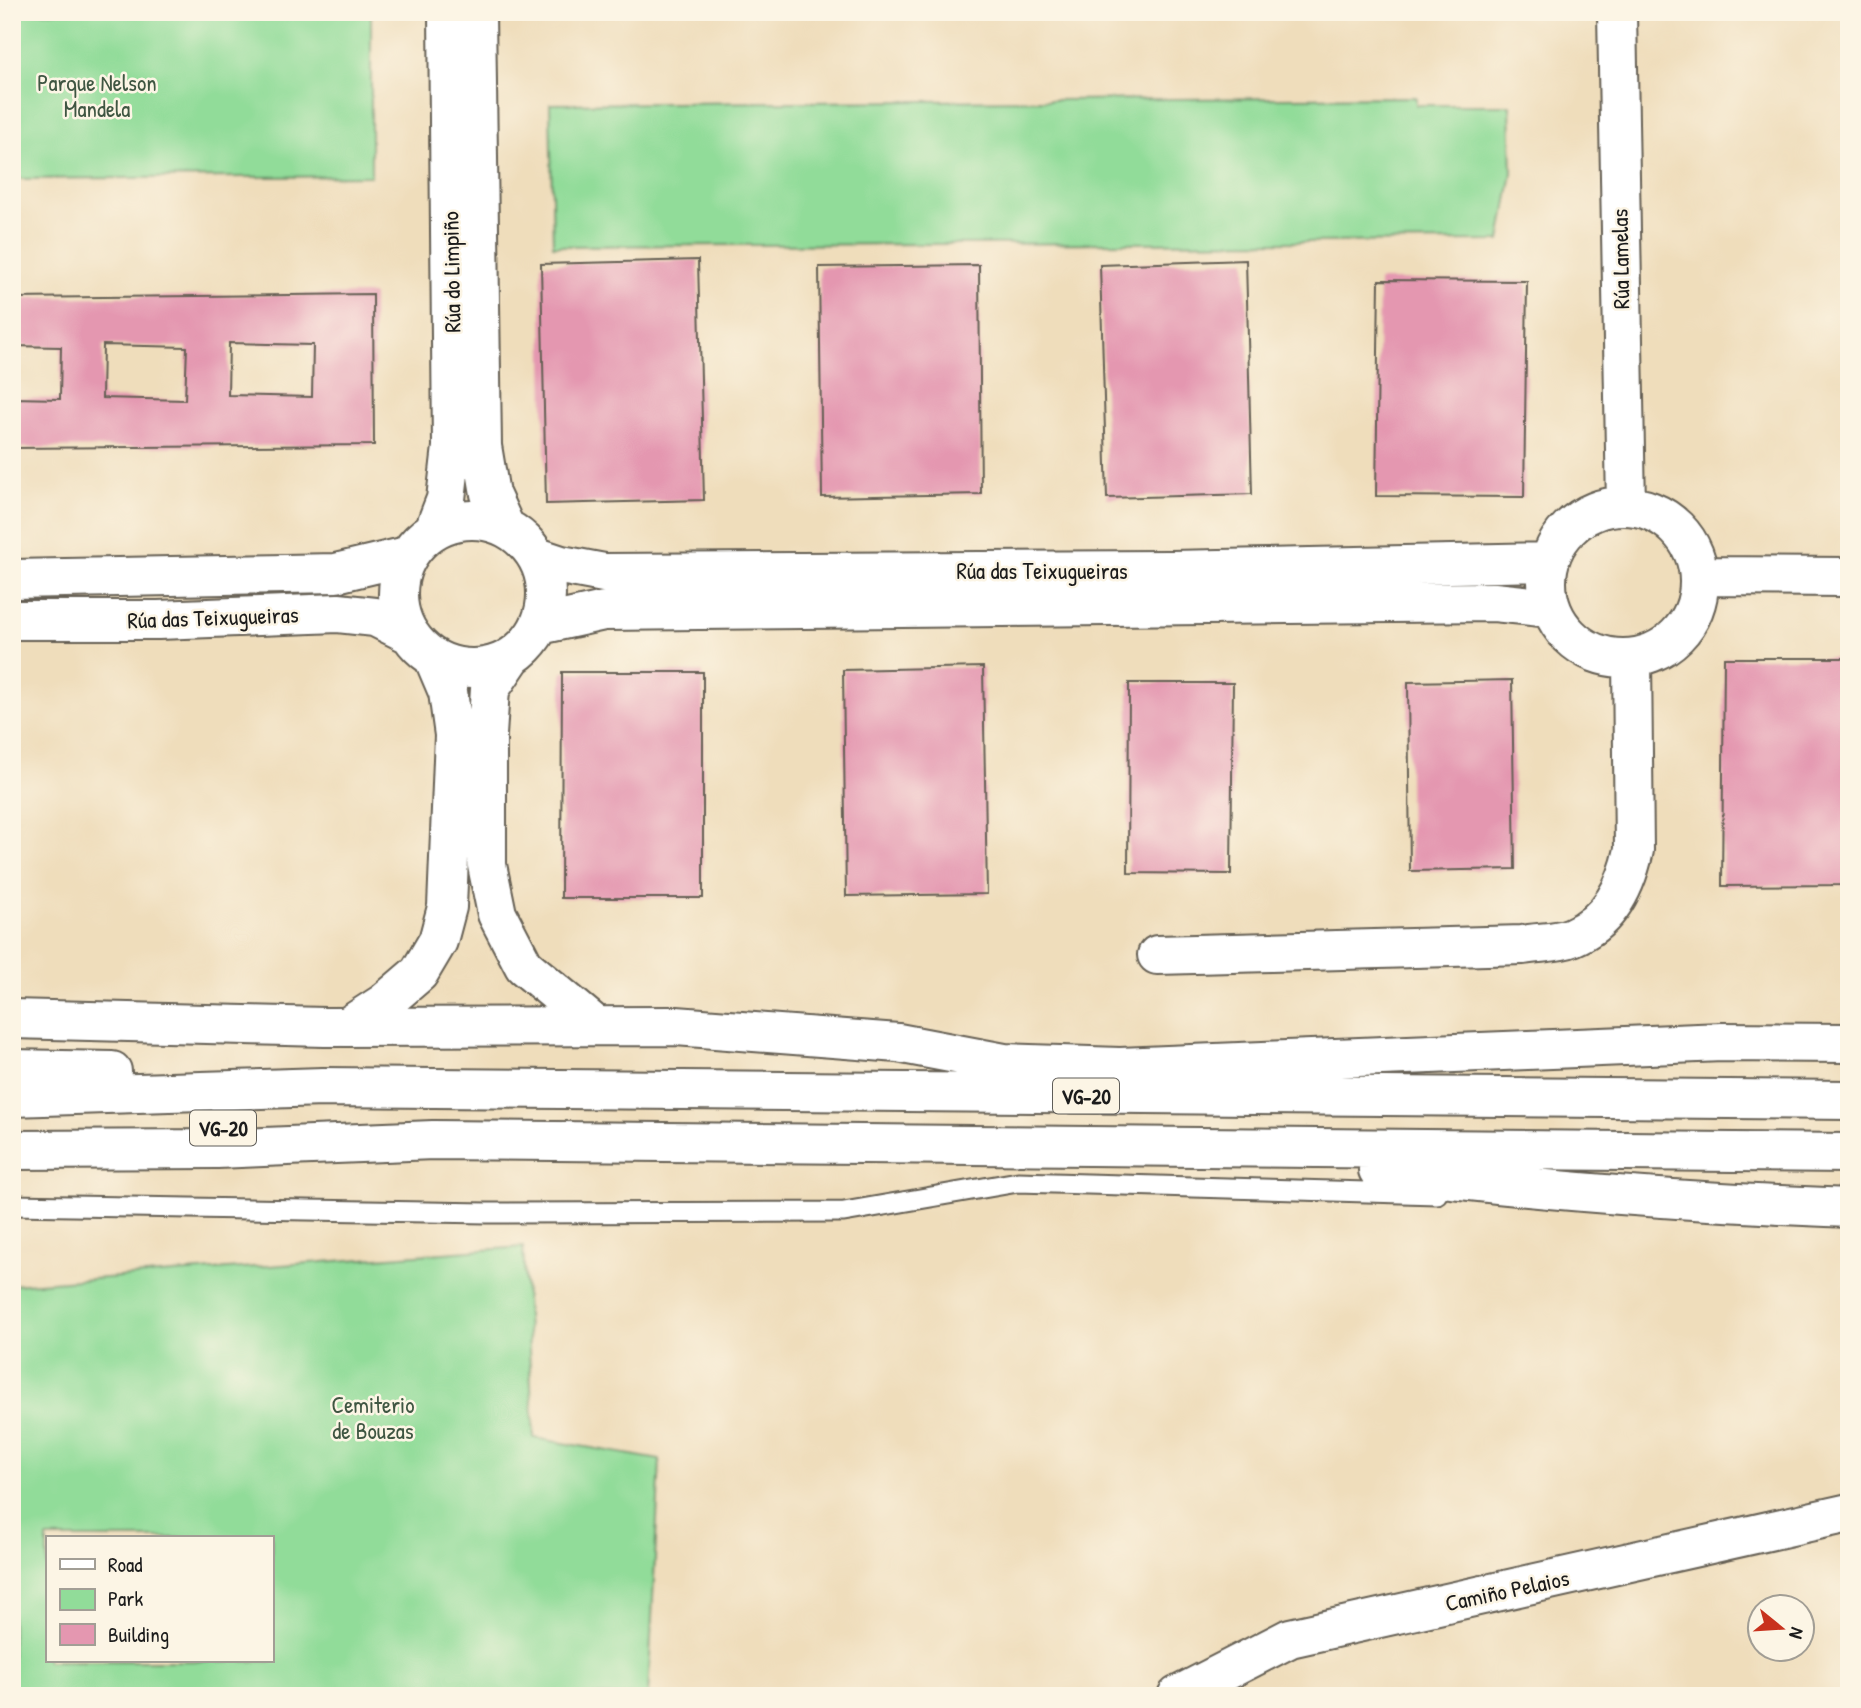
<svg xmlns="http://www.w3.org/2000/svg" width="1861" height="1708" font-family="'Patrick Hand',sans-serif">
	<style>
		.green { fill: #91dc99; stroke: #567c5a; stroke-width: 2; fill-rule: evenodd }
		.building { fill: #e497b0; fill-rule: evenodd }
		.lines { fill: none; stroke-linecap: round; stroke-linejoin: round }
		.lane-casing { stroke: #666054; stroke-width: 23 }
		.street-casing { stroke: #666054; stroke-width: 42 }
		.highway-casing { stroke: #666054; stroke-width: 42 }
		.lane { stroke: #fff; stroke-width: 19 }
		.street { stroke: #fff; stroke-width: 38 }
		.highway { stroke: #fff; stroke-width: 38 }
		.labels { text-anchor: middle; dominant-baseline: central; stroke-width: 5; stroke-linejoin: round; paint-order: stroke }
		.shield { fill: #fcf5e5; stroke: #5f5d58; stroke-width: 2 }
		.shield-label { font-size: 21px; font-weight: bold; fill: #1c1c1c }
		.park-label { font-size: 23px; fill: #3f5642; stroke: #fcf5e5 }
		.street-label { font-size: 23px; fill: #1c1c1c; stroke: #fcf5e5 }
	</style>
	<rect width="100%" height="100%" fill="#fcf5e5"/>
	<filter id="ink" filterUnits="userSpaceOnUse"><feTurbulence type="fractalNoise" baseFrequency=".0143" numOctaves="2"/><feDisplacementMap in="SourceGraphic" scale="14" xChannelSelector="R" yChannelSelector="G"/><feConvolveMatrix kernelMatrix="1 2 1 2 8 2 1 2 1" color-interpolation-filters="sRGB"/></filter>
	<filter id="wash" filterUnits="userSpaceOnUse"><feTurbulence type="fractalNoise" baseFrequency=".00686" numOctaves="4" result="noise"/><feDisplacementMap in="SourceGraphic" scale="28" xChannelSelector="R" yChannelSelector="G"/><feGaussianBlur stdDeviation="1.57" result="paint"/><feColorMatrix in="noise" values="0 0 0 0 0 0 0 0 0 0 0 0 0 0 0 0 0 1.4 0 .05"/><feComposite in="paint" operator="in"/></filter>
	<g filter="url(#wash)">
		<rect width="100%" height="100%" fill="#efddbb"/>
		<path class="green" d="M12 12H371V176L12 179Z
			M1416 97V105H1510L1512 173 1500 241 553 246 550 104Z
			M523 1247 534 1438 660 1460 648 1696H12V1285ZM47 1538H271V1661H47Z"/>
		<g id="blocks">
			<path class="building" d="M698 260 704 500 546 504 541 264Z
				M1246 260 1252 494 1107 498 1100 265Z
				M979 265 981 494 822 497 819 267Z
				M1379 280 1527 281 1524 497 1376 496Z
				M373 294 374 445 12 448V398L60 399 61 347 12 346V298ZM229 343 313 345 312 397 228 395ZM103 345 187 347 185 400 102 398Z
				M1724 658H1849V885L1722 886Z
				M983 667 987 894 846 896 843 670Z
				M562 672H703V898H561Z
				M1512 680 1515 869 1410 871 1408 682Z
				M1129 683H1233L1231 874 1128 873Z"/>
		</g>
	</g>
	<g filter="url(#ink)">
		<use href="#blocks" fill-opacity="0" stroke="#666054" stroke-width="2"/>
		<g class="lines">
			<g class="lane-casing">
				<path id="lane" d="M12 1205 487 1213 844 1212 1018 1182 1437 1194"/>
			</g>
			<g class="street-casing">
				<path id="street" d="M476 12 482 446 490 494 505 527
					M1617 12 1626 506
					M1547 582a76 76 0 1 1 152 0a76 76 0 1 1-152 0Z
					M398 594a74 74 0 1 1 148 0a74 74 0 1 1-148 0Z
					M434 530 446 499 452 447 448 12
					M537 557 561 565 604 573 1171 570 1549 562
					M1699 576 1849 577
					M12 579 336 573 407 556
					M12 620H158L338 613 375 617 409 634
					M540 625 604 611 1494 602 1551 608
					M511 658 490 689 487 735V865L497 914 524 966 595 1025
					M1157 955 1523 945C1538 942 1558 943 1572 937 1610 921 1626 887 1634 850L1632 658
					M347 1027 384 1003 419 973 438 941 447 907 454 735 448 692 434 659
					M1177 1696 1290 1638 1849 1513"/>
			</g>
			<g class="highway-casing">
				<path id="highway" d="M12 1019 325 1027 676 1026 898 1043 1004 1063 1120 1067 1722 1042 1849 1043
					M12 1069 112 1071
					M12 1097 323 1087 1849 1100
					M12 1150 217 1149 433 1140 1849 1153
					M1378 1170C1534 1191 1691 1202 1849 1208"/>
			</g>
			<use href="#lane" class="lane"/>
			<use href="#street" class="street"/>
			<use href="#highway" class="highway"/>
		</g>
	</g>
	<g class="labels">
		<g class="shield">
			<rect x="1053" y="1078.5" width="66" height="35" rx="5"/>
			<rect x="190" y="1110.5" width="66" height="35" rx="5"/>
		</g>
		<g class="shield-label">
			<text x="1086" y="1096">VG-20</text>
			<text x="223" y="1128">VG-20</text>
		</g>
		<g class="park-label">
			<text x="97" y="82">Parque Nelson<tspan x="97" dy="26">Mandela</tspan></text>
			<text x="373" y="1404">Cemiterio<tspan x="373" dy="26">de Bouzas</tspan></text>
		</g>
		<g class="street-label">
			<text transform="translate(1620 259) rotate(-91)">Rúa Lamelas</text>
			<text transform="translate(451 272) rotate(-91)">Rúa do Limpiño</text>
			<text x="1042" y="570">Rúa das Teixugueiras</text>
			<text transform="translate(213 617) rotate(-2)">Rúa das Teixugueiras</text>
			<text transform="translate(1507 1590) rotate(-12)">Camiño Pelaios</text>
		</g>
	</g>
	<rect width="1861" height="1708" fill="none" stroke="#fcf5e5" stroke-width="42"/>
	<rect x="46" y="1536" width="228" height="126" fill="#fcf5e5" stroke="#a29e95" stroke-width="2"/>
	<rect x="60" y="1559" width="35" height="10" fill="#ffffff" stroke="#a29e95" stroke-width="2"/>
	<text x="108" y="1572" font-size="21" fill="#1c1c1c">Road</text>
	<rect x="60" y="1589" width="35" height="21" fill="#91dc99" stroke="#a29e95" stroke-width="2"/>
	<text x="108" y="1606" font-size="21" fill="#1c1c1c">Park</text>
	<rect x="60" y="1624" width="35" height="21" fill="#e497b0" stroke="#a29e95" stroke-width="2"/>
	<text x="108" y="1642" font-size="21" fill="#1c1c1c">Building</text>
	<g transform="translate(1781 1628) rotate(108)"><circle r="33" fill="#fcf5e5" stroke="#a29e95" stroke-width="2"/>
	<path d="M0-5L12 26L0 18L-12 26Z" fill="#c8321e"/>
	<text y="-10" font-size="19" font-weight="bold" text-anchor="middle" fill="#1c1c1c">N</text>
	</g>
</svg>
